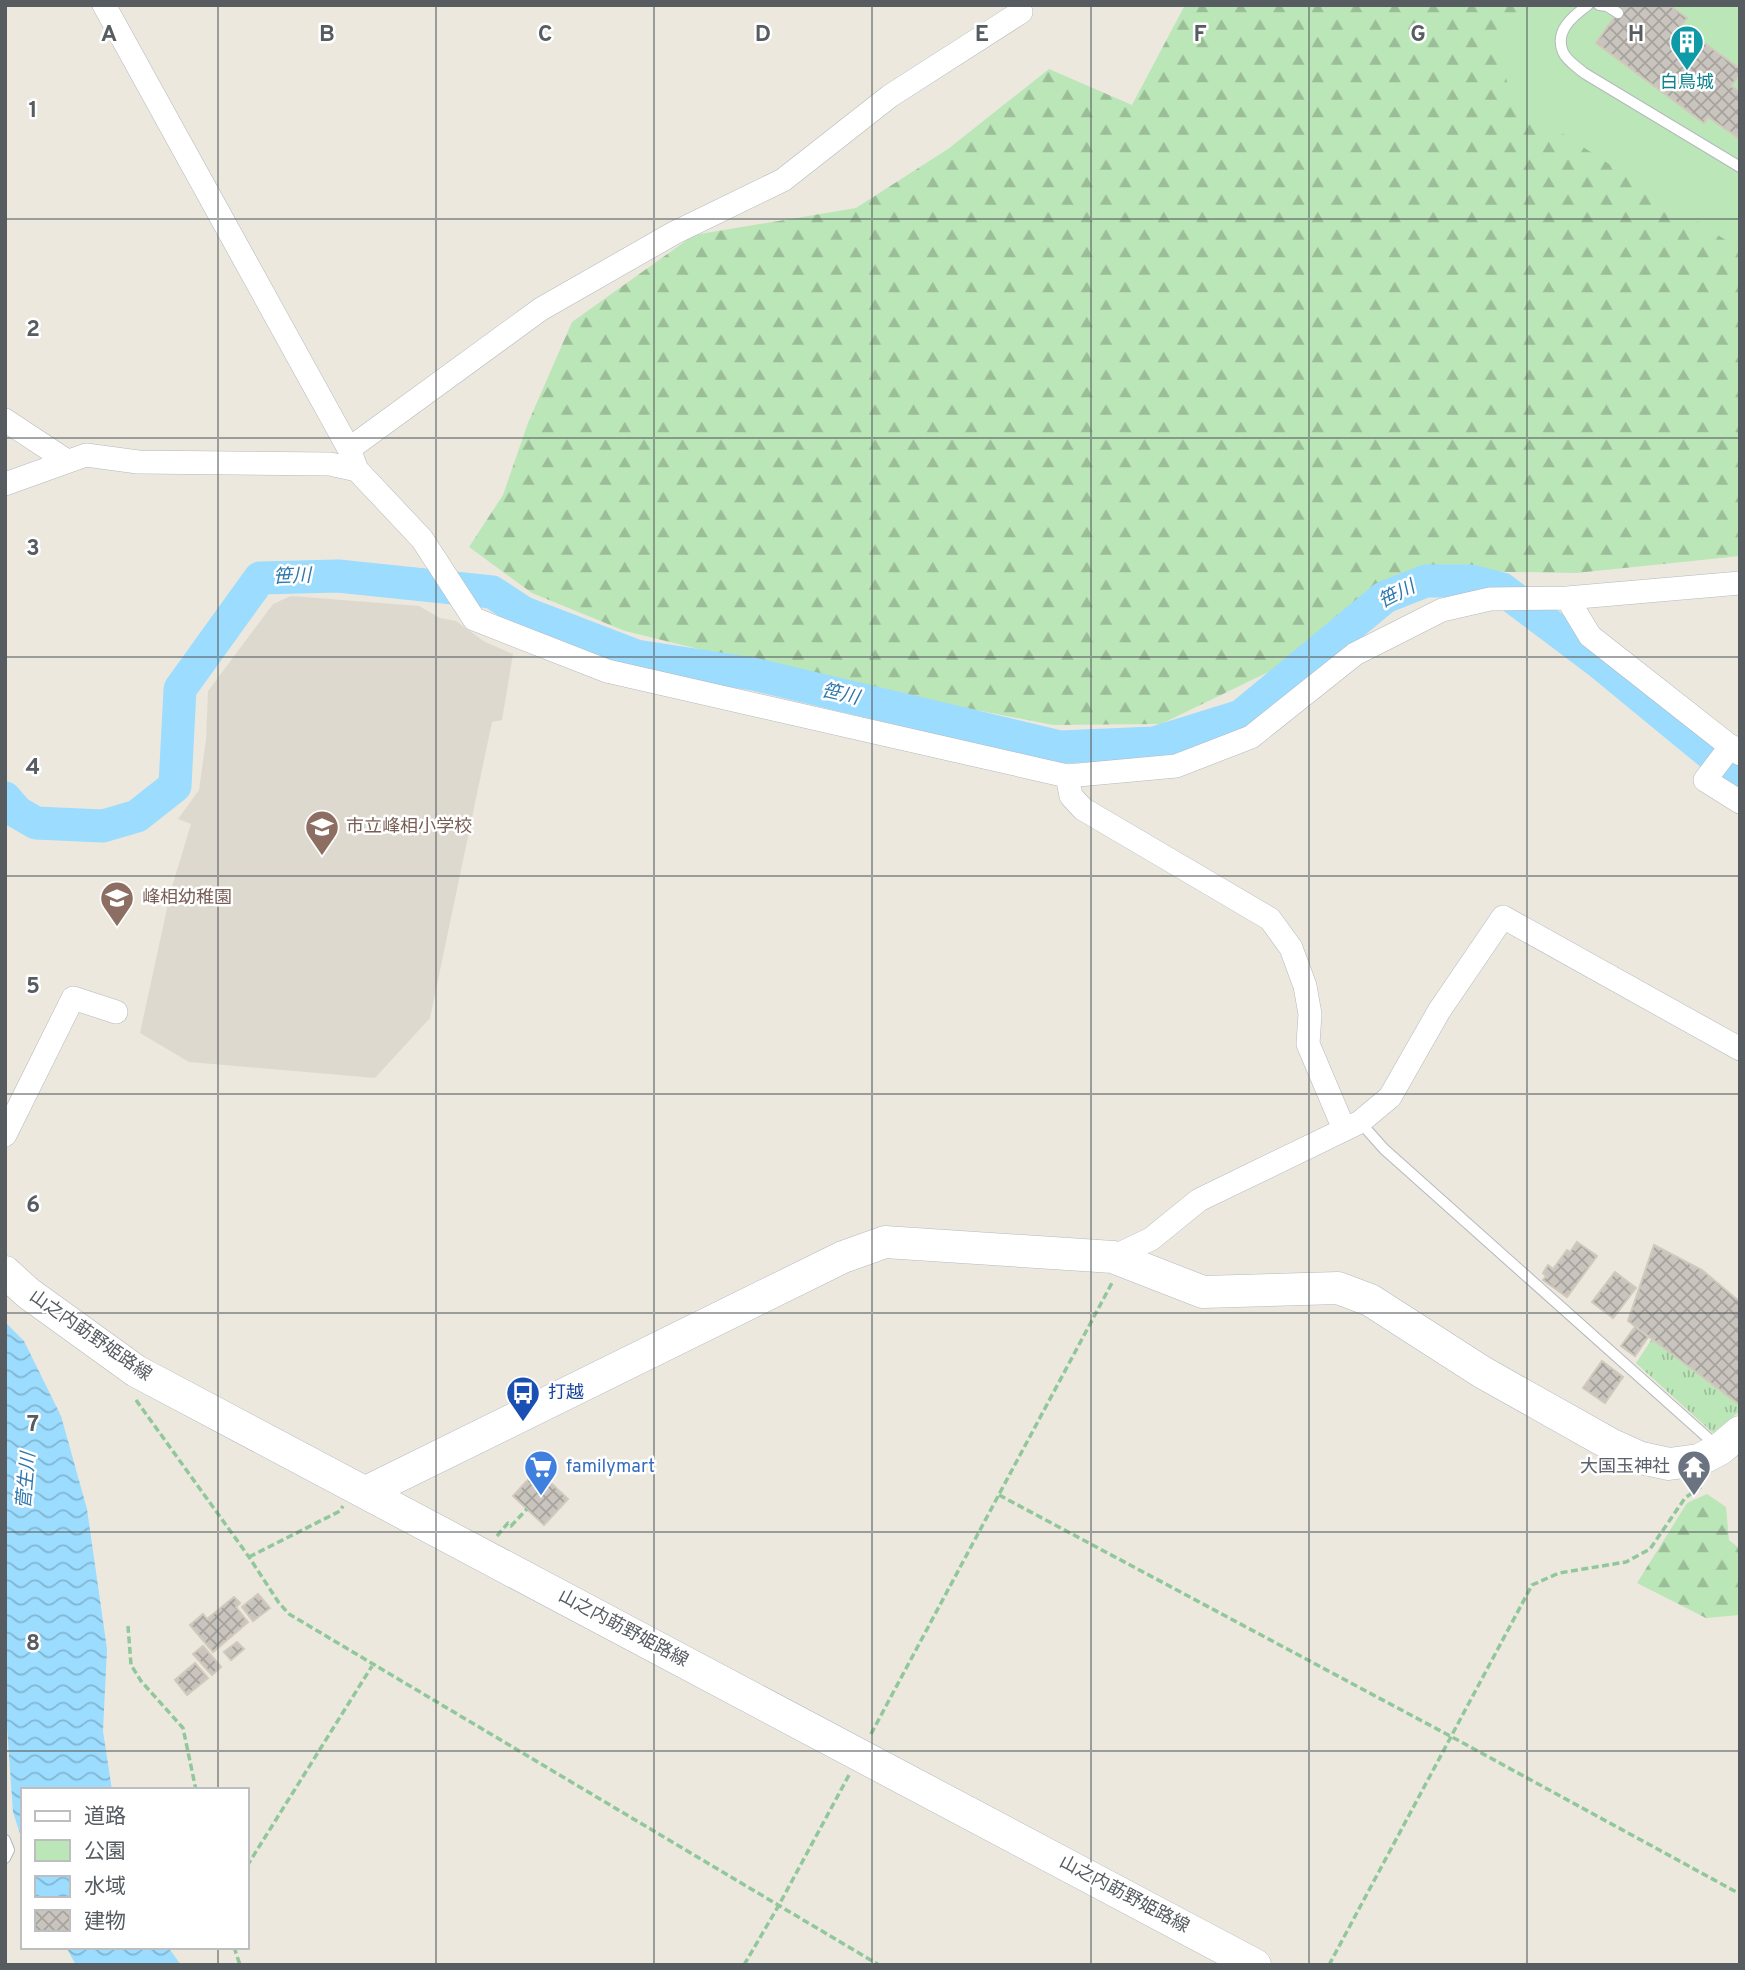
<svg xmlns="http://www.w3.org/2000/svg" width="1745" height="1970" font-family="Overpass,'Noto Sans JP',sans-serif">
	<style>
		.education { fill: #ded9cf }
		.grass { fill: url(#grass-tufts) }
		.forest { fill: url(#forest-firs) }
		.park { fill: #bbe6b8 }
		.water { fill: url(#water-waves) }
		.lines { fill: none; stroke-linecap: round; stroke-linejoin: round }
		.river { stroke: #9bdcff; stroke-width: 33 }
		.building { fill: url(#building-cross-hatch); stroke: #d1c9bc; stroke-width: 2 }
		.lane-casing { stroke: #b4b8bd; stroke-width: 12 }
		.street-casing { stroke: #b4b8bd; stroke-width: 24 }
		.secondary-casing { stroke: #b4b9bf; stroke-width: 33 }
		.path { stroke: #91c89b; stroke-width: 3.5; stroke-dasharray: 7 3.5; stroke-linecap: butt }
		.lane { stroke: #fff; stroke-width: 10 }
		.street { stroke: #fff; stroke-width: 23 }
		.secondary { stroke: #fff; stroke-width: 32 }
		.grid { fill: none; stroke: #575c61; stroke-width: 2; stroke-opacity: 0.55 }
		.labels { text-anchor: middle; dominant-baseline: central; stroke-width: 5; stroke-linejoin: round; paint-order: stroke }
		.culture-label { font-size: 18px; fill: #0d838f; stroke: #fff }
		.education-label { font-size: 18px; fill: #785e54; stroke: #fff; text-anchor: start }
		.street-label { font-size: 18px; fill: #575c61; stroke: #fff }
		.transit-label { font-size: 18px; fill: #164399; stroke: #fff; text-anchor: start }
		.shop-label { font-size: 18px; fill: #366cbe; stroke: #fff; text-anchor: start }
		.worship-label { font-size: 18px; fill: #5b616d; stroke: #fff; text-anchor: end }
		.water-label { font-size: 19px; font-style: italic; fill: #3078ae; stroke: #fff }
		.grid-label { font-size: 23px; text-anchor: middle; font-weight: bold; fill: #575c61; stroke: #fff; stroke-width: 5; stroke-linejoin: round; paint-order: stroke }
	</style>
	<defs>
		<pattern id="grass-tufts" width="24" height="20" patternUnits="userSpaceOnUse" patternTransform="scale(1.75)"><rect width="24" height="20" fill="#bbe6b8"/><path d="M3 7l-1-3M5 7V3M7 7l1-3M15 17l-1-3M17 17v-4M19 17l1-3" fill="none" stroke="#9bbe99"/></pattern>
		<pattern id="forest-firs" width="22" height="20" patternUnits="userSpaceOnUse" patternTransform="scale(1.75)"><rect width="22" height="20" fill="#bbe6b8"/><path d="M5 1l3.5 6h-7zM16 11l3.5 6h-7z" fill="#9bbe99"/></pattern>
		<pattern id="water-waves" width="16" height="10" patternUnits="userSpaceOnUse" patternTransform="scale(1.75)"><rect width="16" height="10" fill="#9bdcff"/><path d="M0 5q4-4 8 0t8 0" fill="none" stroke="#81b6d2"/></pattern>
		<pattern id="building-cross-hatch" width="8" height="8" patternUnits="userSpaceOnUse" patternTransform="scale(1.75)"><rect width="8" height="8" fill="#c9c4bd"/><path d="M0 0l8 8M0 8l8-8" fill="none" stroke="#a6a29d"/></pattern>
	</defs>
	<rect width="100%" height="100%" fill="#ece8de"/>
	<path class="education" d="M291 596 419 606 440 618 456 621 485 642 513 654 502 720 492 722 430 1018 375 1078 189 1062 140 1033 171 890 191 824 178 819 199 790 206 740 208 691 273 604Z"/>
	<path class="grass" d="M1652 1339 1740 1405V1411L1713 1433 1636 1363Z"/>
	<path class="forest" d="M1185 5H1560L1740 222V556L1576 573 1458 571 1368 597 1291 661 1161 724 1053 725 829 681 625 631 532 593 469 547 503 495 528 423 572 322 694 235 856 208 948 149 1049 69 1132 105Z
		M1707 1494 1726 1507 1729 1540 1740 1549V1615L1706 1618 1637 1583 1687 1503Z"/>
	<path class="park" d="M1523 5H1740V242L1727 241 1511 100 1497 35Z"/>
	<path class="water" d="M5 1322 24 1341 61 1416 87 1509 107 1649 103 1731 112 1790H23V1843L13 1812 5 1699 7 1511 5 1508Z
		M66 1947H168L181 1965H76Z"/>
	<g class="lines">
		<path class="river" d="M5 798 17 812 36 823 103 826 137 816 175 786 180 689 260 578 338 576 492 592 524 613 636 656 753 674 1060 747 1154 743 1241 716 1385 597 1426 581H1471L1502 589 1599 662 1740 778"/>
	</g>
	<path class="building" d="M1623 5H1669L1687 18 1681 26 1740 69V74L1731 86 1740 92V139L1708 117 1704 123 1596 43Z
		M1577 1242 1597 1256 1567 1297 1543 1280 1546 1276 1543 1273 1548 1265 1553 1269 1567 1250 1570 1252Z
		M1654 1245 1702 1270 1740 1302V1405L1628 1321Z
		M1615 1272 1636 1288 1613 1318 1592 1302Z
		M1635 1327 1648 1337 1635 1356 1621 1346Z
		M1602 1361 1623 1377 1605 1403 1583 1388Z
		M537 1470 568 1499 544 1525 513 1496Z
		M258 1594 270 1608 253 1621 242 1607Z
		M234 1597 240 1603 236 1607 248 1622 213 1652 190 1625 203 1614 207 1619Z
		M237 1642 244 1649 231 1660 224 1652Z
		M203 1646 221 1667 212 1675 193 1654Z
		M195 1663 208 1678 187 1695 175 1680Z"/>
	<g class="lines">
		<g class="lane-casing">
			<path id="lane" d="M1588 5C1573 16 1554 31 1563 52 1566 60 1577 67 1584 73L1740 167
				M1599 5 1607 6 1618 13
				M1360 1122 1384 1149 1718 1447
				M5 1840 9 1850 5 1858"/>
		</g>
		<g class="street-casing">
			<path id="street" d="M104 5 349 449 357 470 422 539 474 619 607 671 1067 776 1176 766 1251 737 1355 654 1442 610 1490 599 1567 598 1740 583
				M5 420 67 461
				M349 449 541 309 674 233 783 180 890 96 1021 12
				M5 484 86 455 138 462 330 464 357 470
				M1567 598 1590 636 1740 754
				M1731 746 1705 780 1740 802
				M1067 776 1071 796 1083 809 1270 919 1291 948 1305 986 1310 1014 1308 1044 1344 1129
				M5 1135 73 998 116 1012
				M1113 1257 1151 1239 1199 1200 1360 1122 1390 1097 1439 1011 1503 917 1740 1049"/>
		</g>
		<g class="secondary-casing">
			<path id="secondary" d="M5 1272 28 1293 136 1371 1255 1965
				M366 1492 843 1257 885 1242 1113 1257 1203 1292 1338 1288 1370 1300 1482 1372 1610 1444 1641 1458 1669 1464 1699 1460 1720 1449 1740 1432"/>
		</g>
		<path class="path" d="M136 1400 249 1557 279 1603 289 1614 879 1965
			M999 1495 1452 1737 1740 1894
			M497 1536 508 1523 511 1526 527 1509
			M249 1557 340 1511 343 1506
			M128 1626 131 1665 141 1681 183 1728 196 1790
			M871 1734 1113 1281
			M247 1866 372 1666
			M234 1947 240 1965
			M744 1965 779 1905 849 1775
			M1329 1965 1532 1585 1559 1573 1626 1562 1650 1549 1685 1498 1702 1486"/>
		<use href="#lane" class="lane"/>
		<use href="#street" class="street"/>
		<use href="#secondary" class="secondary"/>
	</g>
	<path class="grid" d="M218 5V1790M436 5V1965M654 5V1965M872 5V1965M1091 5V1965M1309 5V1965M1527 5V1965M5 219H1740M5 438H1740M5 657H1740M5 876H1740M5 1094H1740M5 1313H1740M5 1532H1740M5 1751H1740M218 1947V1965"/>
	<defs>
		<g id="building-pin" transform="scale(1.75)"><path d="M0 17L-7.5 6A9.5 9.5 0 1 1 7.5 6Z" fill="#0f9aa8" stroke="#fff"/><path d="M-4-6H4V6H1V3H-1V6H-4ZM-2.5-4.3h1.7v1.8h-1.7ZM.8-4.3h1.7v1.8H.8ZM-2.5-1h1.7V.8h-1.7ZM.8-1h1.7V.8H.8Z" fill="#fff"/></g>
		<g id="school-pin" transform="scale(1.75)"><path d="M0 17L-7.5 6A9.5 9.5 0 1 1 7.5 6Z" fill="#8d6e63" stroke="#fff"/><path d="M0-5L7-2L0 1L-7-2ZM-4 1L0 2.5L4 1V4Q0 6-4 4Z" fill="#fff"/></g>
		<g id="bus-pin" transform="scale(1.75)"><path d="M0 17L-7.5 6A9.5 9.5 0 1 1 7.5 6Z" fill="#1a4fb4" stroke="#fff"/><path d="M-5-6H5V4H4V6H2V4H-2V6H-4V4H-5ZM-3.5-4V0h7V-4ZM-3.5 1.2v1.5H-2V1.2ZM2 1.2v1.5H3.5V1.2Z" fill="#fff"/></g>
		<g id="supermarket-pin" transform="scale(1.75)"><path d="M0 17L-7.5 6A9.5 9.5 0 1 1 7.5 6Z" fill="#3f7fe0" stroke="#fff"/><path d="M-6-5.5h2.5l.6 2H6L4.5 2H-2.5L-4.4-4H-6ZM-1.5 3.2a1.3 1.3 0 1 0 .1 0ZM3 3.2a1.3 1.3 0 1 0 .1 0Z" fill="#fff"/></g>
		<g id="temple-pin" transform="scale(1.75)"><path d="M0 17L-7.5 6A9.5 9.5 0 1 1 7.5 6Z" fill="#6b7280" stroke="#fff"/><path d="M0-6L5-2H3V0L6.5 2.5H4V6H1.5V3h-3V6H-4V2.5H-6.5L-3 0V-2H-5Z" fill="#fff"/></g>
	</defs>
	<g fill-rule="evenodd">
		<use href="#building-pin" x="1687" y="42"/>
		<use href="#school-pin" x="322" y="827"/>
		<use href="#school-pin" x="117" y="898"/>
		<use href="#bus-pin" x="523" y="1393"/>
		<use href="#supermarket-pin" x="541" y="1467"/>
		<use href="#temple-pin" x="1694" y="1467"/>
	</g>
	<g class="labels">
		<g class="culture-label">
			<text x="1687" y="83">白鳥城</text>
		</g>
		<g class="education-label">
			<text x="346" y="827">市立峰相小学校</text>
			<text x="142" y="898">峰相幼稚園</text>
		</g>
		<g class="street-label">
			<text transform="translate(90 1336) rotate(35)">山之内莇野姫路線</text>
			<text transform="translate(623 1629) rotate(28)">山之内莇野姫路線</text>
			<text transform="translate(1124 1895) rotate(28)">山之内莇野姫路線</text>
		</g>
		<g class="transit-label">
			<text x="548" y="1393">打越</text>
		</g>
		<g class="shop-label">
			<text x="566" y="1467">familymart</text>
		</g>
		<g class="worship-label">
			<text x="1670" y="1467">大国玉神社</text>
		</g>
		<g class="water-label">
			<text transform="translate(292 577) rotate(-2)">笹川</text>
			<text transform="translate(1397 595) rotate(-27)">笹川</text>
			<text transform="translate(840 695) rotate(13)">笹川</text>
			<text transform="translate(27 1481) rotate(-85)">菅生川</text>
		</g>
	</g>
	<g class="grid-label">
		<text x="109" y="41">A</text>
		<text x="327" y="41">B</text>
		<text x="545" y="41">C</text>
		<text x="763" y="41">D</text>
		<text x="982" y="41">E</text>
		<text x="1200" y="41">F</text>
		<text x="1418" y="41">G</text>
		<text x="1636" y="41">H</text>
		<text x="33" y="117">1</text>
		<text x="33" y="336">2</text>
		<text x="33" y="555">3</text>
		<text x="33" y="774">4</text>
		<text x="33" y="993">5</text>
		<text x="33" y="1212">6</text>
		<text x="33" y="1431">7</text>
		<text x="33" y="1650">8</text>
	</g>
	<rect width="1745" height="1970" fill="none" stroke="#575c61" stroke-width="14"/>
	<rect x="21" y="1788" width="228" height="161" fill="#ffffff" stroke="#bcbec0" stroke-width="2"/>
	<rect x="35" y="1811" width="35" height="10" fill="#ffffff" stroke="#bcbec0" stroke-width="2"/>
	<text x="84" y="1823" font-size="21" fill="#575c61">道路</text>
	<rect x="35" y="1840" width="35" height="21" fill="#bbe6b8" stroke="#bcbec0" stroke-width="2"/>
	<text x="84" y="1858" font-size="21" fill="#575c61">公園</text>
	<rect x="35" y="1876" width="35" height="21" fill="url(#water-waves)" stroke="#bcbec0" stroke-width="2"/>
	<text x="84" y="1893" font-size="21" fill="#575c61">水域</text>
	<rect x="35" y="1910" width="35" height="21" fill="url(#building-cross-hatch)" stroke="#bcbec0" stroke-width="2"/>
	<text x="84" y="1928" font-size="21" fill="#575c61">建物</text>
</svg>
